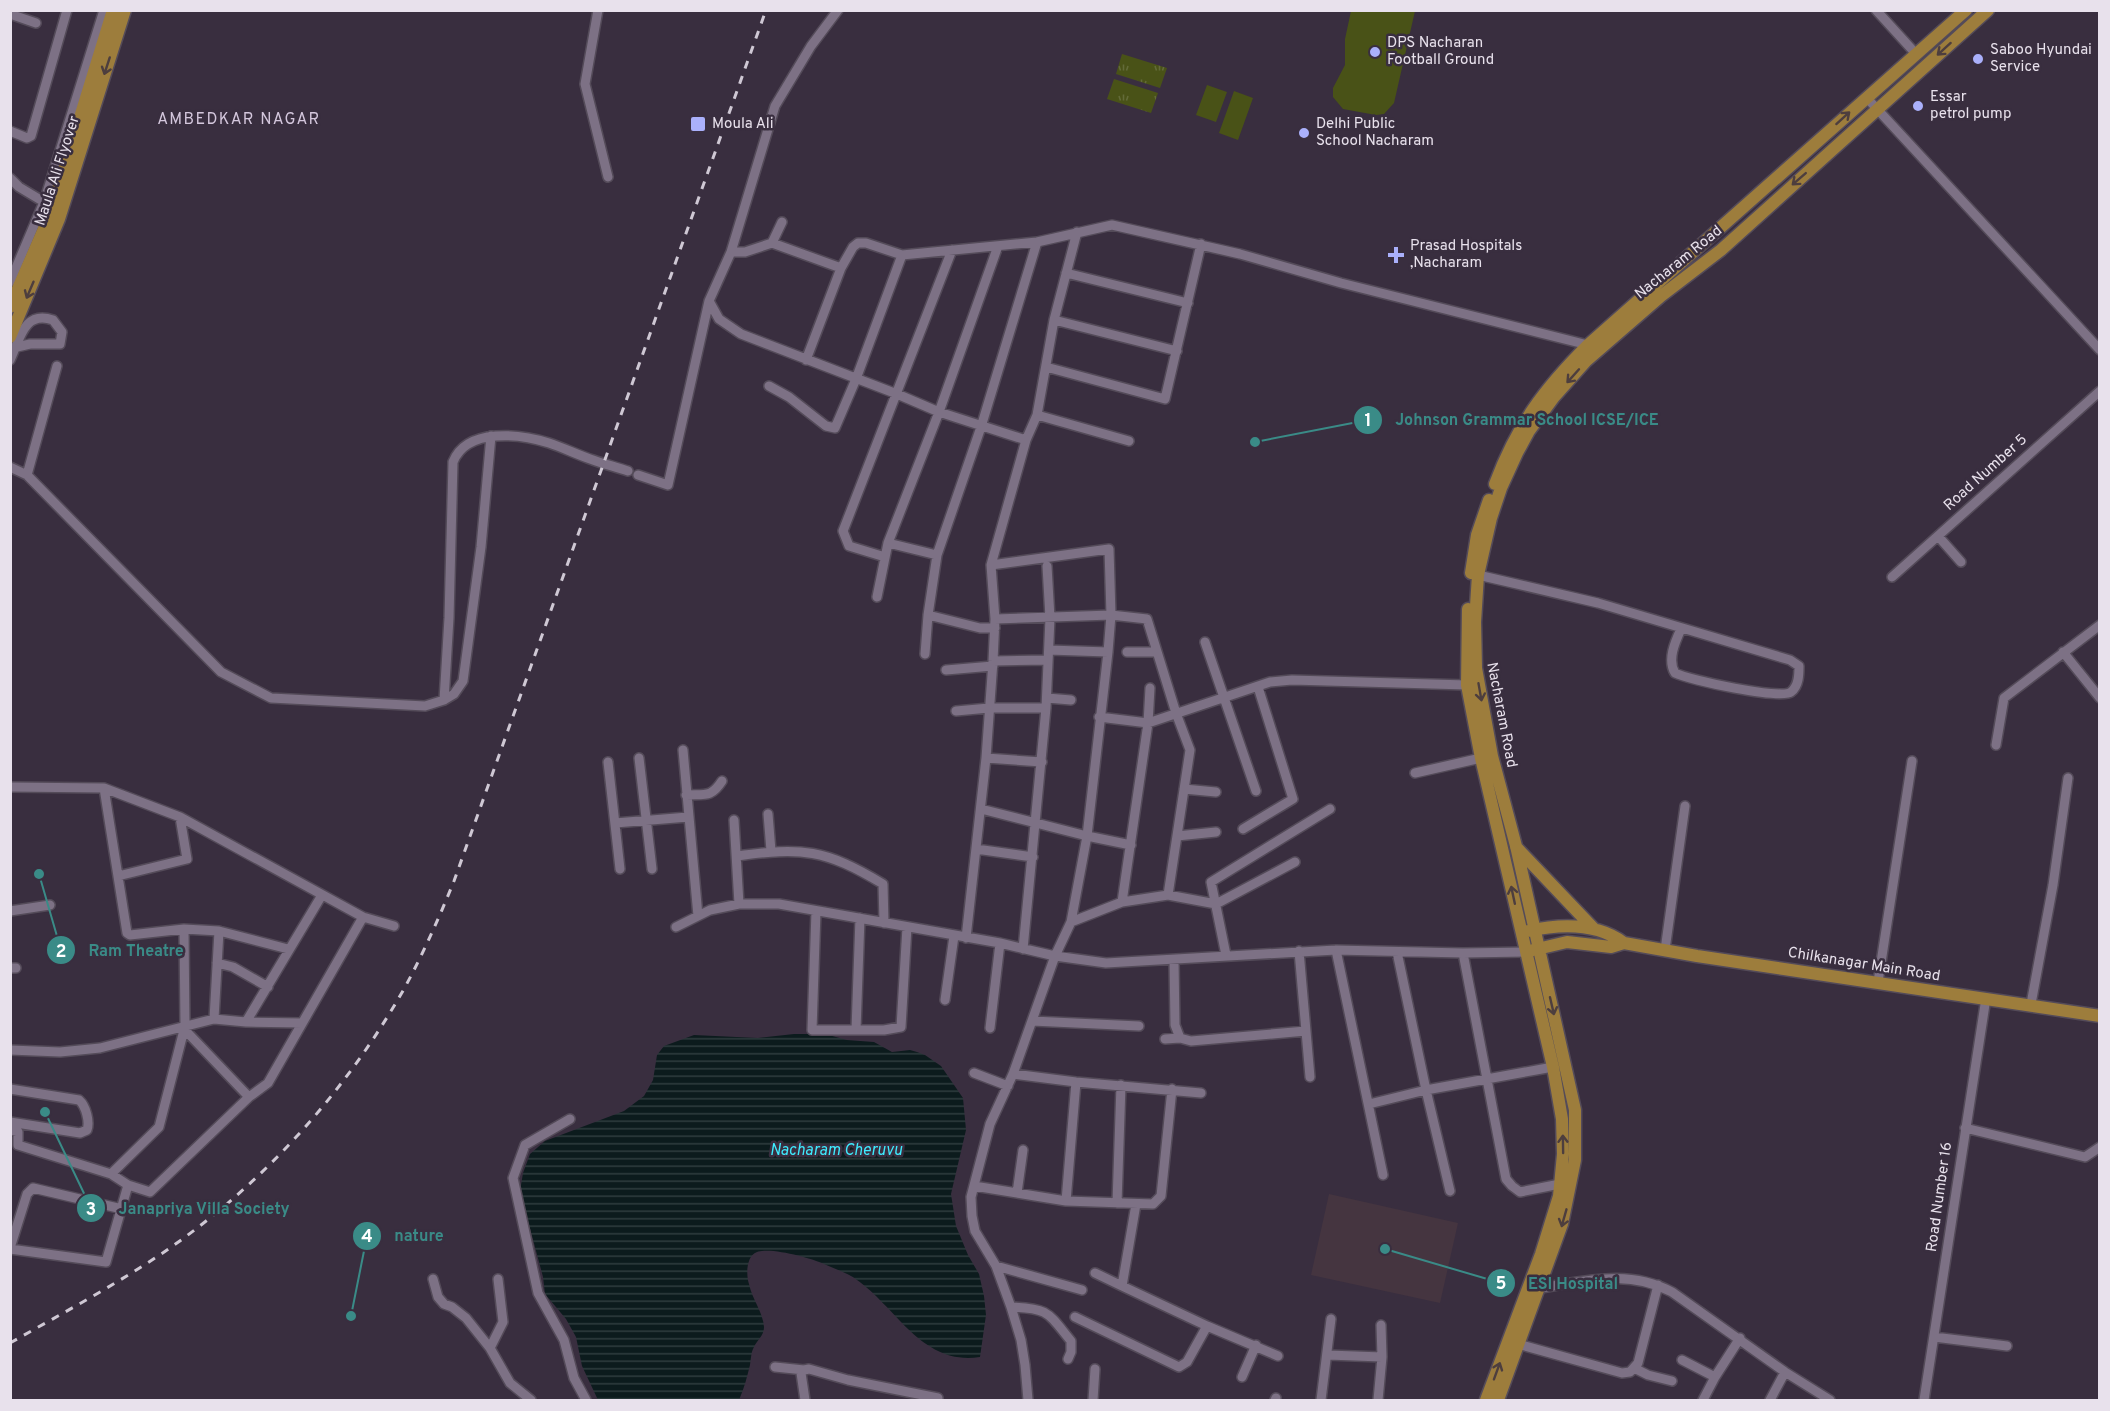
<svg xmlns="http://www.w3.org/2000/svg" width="2110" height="1411" font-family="Overpass,sans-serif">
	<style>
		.medical { fill: #453540 }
		.grass { fill: url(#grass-tufts) }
		.pitch { fill: #495217 }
		.water { fill: url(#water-rules) }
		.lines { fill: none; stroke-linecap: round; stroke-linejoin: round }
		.minor-casing { stroke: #544b59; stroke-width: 12 }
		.major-casing { stroke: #544b59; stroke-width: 15 }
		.minor { stroke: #7d7185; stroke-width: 9 }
		.major { stroke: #9d7d3c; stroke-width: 12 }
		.rail { stroke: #cfc8d4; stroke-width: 3; stroke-dasharray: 8 8; stroke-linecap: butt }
		.oneway { stroke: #4d3e3e }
		.poi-dot { fill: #aab0fb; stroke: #392e3f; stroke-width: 2 }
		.labels { text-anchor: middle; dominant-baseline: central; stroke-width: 5; stroke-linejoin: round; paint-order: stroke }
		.poi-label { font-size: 15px; fill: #e8e1ec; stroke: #392e3f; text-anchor: start }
		.street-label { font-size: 15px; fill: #e8e1ec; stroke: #392e3f }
		.neighbourhood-label { font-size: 16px; letter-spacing: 1.5px; fill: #d4c7dd; stroke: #392e3f }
		.water-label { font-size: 16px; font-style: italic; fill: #3eebfe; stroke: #392e3f }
		.leader { fill: none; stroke: #3a8b87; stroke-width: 2 }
		.callout-dot { fill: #3a8b87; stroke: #392e3f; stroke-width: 2 }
		.mark-label { font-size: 18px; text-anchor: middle; font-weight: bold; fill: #fff }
		.callout-label { font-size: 16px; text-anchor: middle; font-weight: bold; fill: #3a8b87; stroke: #392e3f; stroke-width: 5; stroke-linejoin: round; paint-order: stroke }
	</style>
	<defs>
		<pattern id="grass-tufts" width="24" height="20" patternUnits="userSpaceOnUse" patternTransform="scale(1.5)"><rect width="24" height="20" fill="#495217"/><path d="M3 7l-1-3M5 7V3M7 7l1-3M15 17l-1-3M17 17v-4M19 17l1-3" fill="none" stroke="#636b39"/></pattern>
		<pattern id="water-rules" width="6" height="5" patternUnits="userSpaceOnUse" patternTransform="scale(1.5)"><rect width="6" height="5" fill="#0c1b1d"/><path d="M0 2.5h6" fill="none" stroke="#2f3c3e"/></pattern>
	</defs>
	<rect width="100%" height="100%" fill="#392e3f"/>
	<path class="medical" d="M1329 1194 1458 1223 1440 1303 1311 1275Z"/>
	<path class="grass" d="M1122 54 1167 68 1160 88 1116 74Z
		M1114 79 1158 93 1151 113 1107 99Z"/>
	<path class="pitch" d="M1351 11H1415L1394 103 1384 114 1376 115 1343 109 1333 97V88L1345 65V39Z
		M1207 85 1227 92 1216 122 1196 115Z
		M1234 91 1253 98 1238 140 1219 133Z"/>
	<path class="water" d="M794 1034H825L847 1040 874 1042 892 1052 910 1050 917 1052 925 1055 941 1066 963 1098 966 1130 951 1194 956 1226 968 1255 979 1274 984 1296 986 1315 980 1357C922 1366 897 1308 857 1280 848 1273 835 1269 824 1264 811 1258 771 1247 757 1252 746 1256 746 1275 749 1284 752 1299 763 1312 764 1327 764 1336 757 1340 754 1347 751 1352 751 1359 750 1365 747 1377 744 1389 739 1400H598L582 1366 576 1337 566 1319 545 1294 543 1277 520 1191 523 1173 530 1154 545 1141 624 1111 644 1096 653 1080 657 1055 664 1046 694 1035 758 1038Z"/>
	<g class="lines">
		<g class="minor-casing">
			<path id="minor" d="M598 10 585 84 608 177
				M1876 10 1917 55
				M10 14 36 23
				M1866 97 2100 350
				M10 131 27 138 31 136 67 10
				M10 178 19 187 44 202
				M772 243 782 222
				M731 252H745L772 243 841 268
				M1066 273 1188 303
				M10 282 44 202 104 10
				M709 301 719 319 741 334 897 394 939 412 1026 440
				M1054 320 1177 351
				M10 360C20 339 24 310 53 320L62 332 60 344H30L17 347
				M806 360 841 268 853 247 858 243H866L902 255 1037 242 1112 225 1240 254 1341 283 1588 345 1592 349
				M1046 367 1165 399 1201 244
				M769 386 789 397 826 426 835 428 856 379 902 255
				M1037 415 1129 441
				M10 467 27 475 221 672 271 698 425 706 444 700 449 618 453 462C467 427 521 434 549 443 564 448 578 455 593 460 604 464 616 467 628 471
				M27 475 57 366
				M638 475 668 485 709 301 731 252 775 106 811 46 838 10
				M1938 536 1961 562
				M888 543 937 555
				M885 557 849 546 843 531 952 250
				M991 565 1109 549 1111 615 1108 652 1087 836 1071 922 1055 956 1013 1074 990 1124 971 1197 972 1216 975 1231 996 1266 1011 1307 1021 1340 1025 1365 1028 1400
				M1478 575 1598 603 1790 660 1799 666C1799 674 1799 686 1791 692 1781 700 1689 680 1675 673 1667 660 1675 642 1681 629
				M1892 577 2100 391
				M877 597 888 543 939 412 998 246
				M928 615 980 628H995
				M995 619 1111 615 1147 619 1176 713 1190 750 1168 895
				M1205 642 1256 791
				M1049 650 1108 652
				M1127 652H1157
				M2063 652 2100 698
				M925 654 928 615 937 555 981 427 1037 242
				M993 661 1048 660
				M946 670 993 666
				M1047 698 1071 700
				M444 700 454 694 463 681 481 547 491 436
				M956 711 989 708H1046
				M1099 717 1148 723 1270 682 1292 680 1467 685
				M1996 745 2004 698 2100 625
				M683 750 698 916
				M639 758 652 869
				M986 758 1042 762
				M608 762 620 869
				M1415 773 1481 758
				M10 787 104 788 180 817 363 917 394 926
				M104 788 127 933 130 935 184 929 219 931 288 949
				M1184 789 1216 792
				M686 795C705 794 711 798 722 781
				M981 809 1087 836 1131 845
				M768 814 771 851
				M734 820 739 904
				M615 823 688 817
				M1243 829 1293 799 1258 687
				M1177 836 1216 832
				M976 849 1033 857
				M737 856C802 847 825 849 883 884L884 923
				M118 876 187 859 180 817
				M1122 902 1148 723 1150 688
				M10 911 50 905
				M816 911 812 1030H884L901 1027 907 927
				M1071 922 1122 902 1168 895 1216 904 1295 862
				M676 927 710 910 739 904H779L1000 943 1055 956 1106 963 1336 950 1463 953 1526 952
				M966 938 986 758 993 661 995 619 991 565 1026 440 1037 415 1054 320 1077 232
				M1023 949 1046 708 1050 618 1047 566
				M1336 950 1383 1175
				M1665 950 1685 806
				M1299 951 1310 1077
				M1397 952 1426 1090 1450 1191
				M1463 953 1506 1179 1512 1186 1520 1192 1560 1184
				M1226 955 1211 882 1330 809
				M1174 960 1175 1025 1180 1038
				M217 963 233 967 268 987
				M10 968H16
				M1878 982 1912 761
				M945 1000 954 936
				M2031 1004 2053 885 2068 778
				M214 1019 219 931
				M1032 1021 1139 1026
				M246 1022 322 895
				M990 1028 1000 943
				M185 1030 249 1097
				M856 1030 860 918
				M1165 1039 1180 1038 1191 1041 1306 1031
				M10 1050 60 1052 100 1048 214 1019 246 1022 302 1023
				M974 1073 1008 1086
				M1013 1074 1076 1082 1201 1093
				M10 1089 79 1100C86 1106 90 1122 87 1130L80 1133 10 1122
				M1369 1104 1426 1090 1553 1067
				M570 1119 525 1145 513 1178 538 1293 564 1340 574 1378 586 1400
				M1965 1128 2085 1157 2100 1147
				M10 1130 18 1132V1145L111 1174 128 1185 150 1192 249 1097 268 1083 363 917
				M111 1174 159 1127 185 1026 184 929
				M974 1186 1066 1201 1153 1204 1161 1196 1172 1089
				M1017 1193 1023 1150
				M1066 1201 1076 1082
				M1117 1203 1121 1085
				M10 1248 27 1194 33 1188 122 1209
				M10 1249 106 1262 128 1185
				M996 1266 1082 1290
				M1095 1273 1122 1286 1136 1204
				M433 1279 438 1297 444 1304 452 1307 466 1318 490 1348 510 1383 531 1400
				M1122 1286 1207 1326 1278 1356
				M1540 1288C1587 1281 1628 1269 1672 1292L1785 1372 1830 1400
				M1011 1307C1049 1308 1048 1313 1071 1341V1352L1068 1359
				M1075 1317 1179 1367 1187 1362 1207 1326
				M1934 1337 2007 1346
				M1514 1343 1622 1373 1630 1372 1638 1363 1658 1285
				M490 1348 503 1322 498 1279
				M1328 1355 1382 1357
				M1682 1360 1715 1377
				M775 1367 804 1370
				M1634 1368 1648 1375 1672 1381
				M1242 1377 1256 1345
				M805 1400 801 1373 804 1370 809 1369 848 1380 938 1398
				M1093 1400 1095 1369
				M1275 1400 1276 1398
				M1321 1400 1331 1319
				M1378 1400 1382 1357 1381 1325
				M1703 1400 1715 1377 1740 1338
				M1770 1400 1785 1372
				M1924 1400 1986 998"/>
		</g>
		<g class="major-casing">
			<path id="major" d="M10 307 50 215 113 10
				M10 337 59 219 125 10
				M1495 484C1517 425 1544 389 1588 345L1966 10
				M1471 573 1477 535 1489 500
				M1468 609 1467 685 1481 758 1553 1067 1562 1119 1563 1154 1559 1196 1541 1254 1486 1400
				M1516 847 1594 929
				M1528 931C1560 924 1597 923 1624 943
				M1533 950 1567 942 1611 947 1624 943 1697 956 2100 1016
				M1498 1400 1562 1224 1575 1160V1110L1516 846 1492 756 1476 668 1475 622 1478 575 1491 518 1501 488 1517 453 1529 431 1554 397 1586 361 1661 296 1721 250 1988 10"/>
		</g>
		<use href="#minor" class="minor"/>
		<use href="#major" class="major"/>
		<path class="rail" d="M10 1343C63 1313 117 1284 167 1250 264 1183 346 1091 404 989 423 954 439 918 454 881L766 10"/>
	</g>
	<defs><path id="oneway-shaft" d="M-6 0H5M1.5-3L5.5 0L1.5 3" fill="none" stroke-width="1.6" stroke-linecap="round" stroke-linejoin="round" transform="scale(1.5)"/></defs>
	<g class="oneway">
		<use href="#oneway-shaft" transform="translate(1944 49) rotate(138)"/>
		<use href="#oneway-shaft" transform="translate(107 66) rotate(108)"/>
		<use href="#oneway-shaft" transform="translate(1843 118) rotate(-42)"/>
		<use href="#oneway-shaft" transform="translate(1799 179) rotate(139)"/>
		<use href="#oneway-shaft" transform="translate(30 290) rotate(113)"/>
		<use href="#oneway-shaft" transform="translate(1573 376) rotate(132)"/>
		<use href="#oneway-shaft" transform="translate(1480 692) rotate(80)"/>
		<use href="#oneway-shaft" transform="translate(1513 895) rotate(-102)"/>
		<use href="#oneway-shaft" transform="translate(1552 1006) rotate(77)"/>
		<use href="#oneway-shaft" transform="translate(1563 1144) rotate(-91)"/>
		<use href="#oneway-shaft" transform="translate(1564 1218) rotate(106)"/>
		<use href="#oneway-shaft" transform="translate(1497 1371) rotate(-70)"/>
	</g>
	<g class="poi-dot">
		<circle cx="1375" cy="52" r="6"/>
		<circle cx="1978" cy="59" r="6"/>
		<circle cx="1918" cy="106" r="6"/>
		<rect x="690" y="116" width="16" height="16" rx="3"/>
		<circle cx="1304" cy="133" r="6"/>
		<path d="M1393 246h6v6h6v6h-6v6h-6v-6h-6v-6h6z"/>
	</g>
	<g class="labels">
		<g class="poi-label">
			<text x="1387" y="43">DPS Nacharan<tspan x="1387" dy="17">Football Ground</tspan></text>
			<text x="1990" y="50">Saboo Hyundai<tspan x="1990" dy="17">Service</tspan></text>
			<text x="1930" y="97">Essar<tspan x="1930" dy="17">petrol pump</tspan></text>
			<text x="712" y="124">Moula Ali</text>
			<text x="1316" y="124">Delhi Public<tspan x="1316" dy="17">School Nacharam</tspan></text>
			<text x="1410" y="246">Prasad Hospitals<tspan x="1410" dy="17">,Nacharam</tspan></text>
		</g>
		<g class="street-label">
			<text transform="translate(58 171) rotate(-72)">Maula Ali Flyover</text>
			<text transform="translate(1679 263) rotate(-39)">Nacharam Road</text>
			<text transform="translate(1986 473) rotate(-42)">Road Number 5</text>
			<text transform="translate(1501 715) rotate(79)">Nacharam Road</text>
			<text transform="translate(1864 965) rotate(9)">Chilkanagar Main Road</text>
			<text transform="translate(1940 1197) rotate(-82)">Road Number 16</text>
		</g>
		<g class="neighbourhood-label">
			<text x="239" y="120">AMBEDKAR NAGAR</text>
		</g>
		<g class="water-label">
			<text x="836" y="1151">Nacharam Cheruvu</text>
		</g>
	</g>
	<path class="leader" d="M1255 442L1368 420M39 874L61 950M45 1112L91 1208M351 1316L367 1236M1385 1249L1501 1283"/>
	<g class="callout-dot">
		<circle cx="1255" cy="442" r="6"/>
		<circle cx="39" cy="874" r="6"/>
		<circle cx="45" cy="1112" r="6"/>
		<circle cx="351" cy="1316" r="6"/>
		<circle cx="1385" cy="1249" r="6"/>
		<circle cx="1368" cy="420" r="15"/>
		<circle cx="61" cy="950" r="15"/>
		<circle cx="91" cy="1208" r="15"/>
		<circle cx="367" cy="1236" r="15"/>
		<circle cx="1501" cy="1283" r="15"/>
	</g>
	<g class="mark-label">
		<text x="1368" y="426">1</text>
		<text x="61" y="957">2</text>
		<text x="91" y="1215">3</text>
		<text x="367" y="1242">4</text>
		<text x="1501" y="1289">5</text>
	</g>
	<g class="callout-label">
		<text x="1527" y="425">Johnson Grammar School ICSE/ICE</text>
		<text x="136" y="956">Ram Theatre</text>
		<text x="204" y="1214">Janapriya Villa Society</text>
		<text x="419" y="1241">nature</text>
		<text x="1573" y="1289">ESI Hospital</text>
	</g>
	<rect width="2110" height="1411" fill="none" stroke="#e8e1ec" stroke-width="24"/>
</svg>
